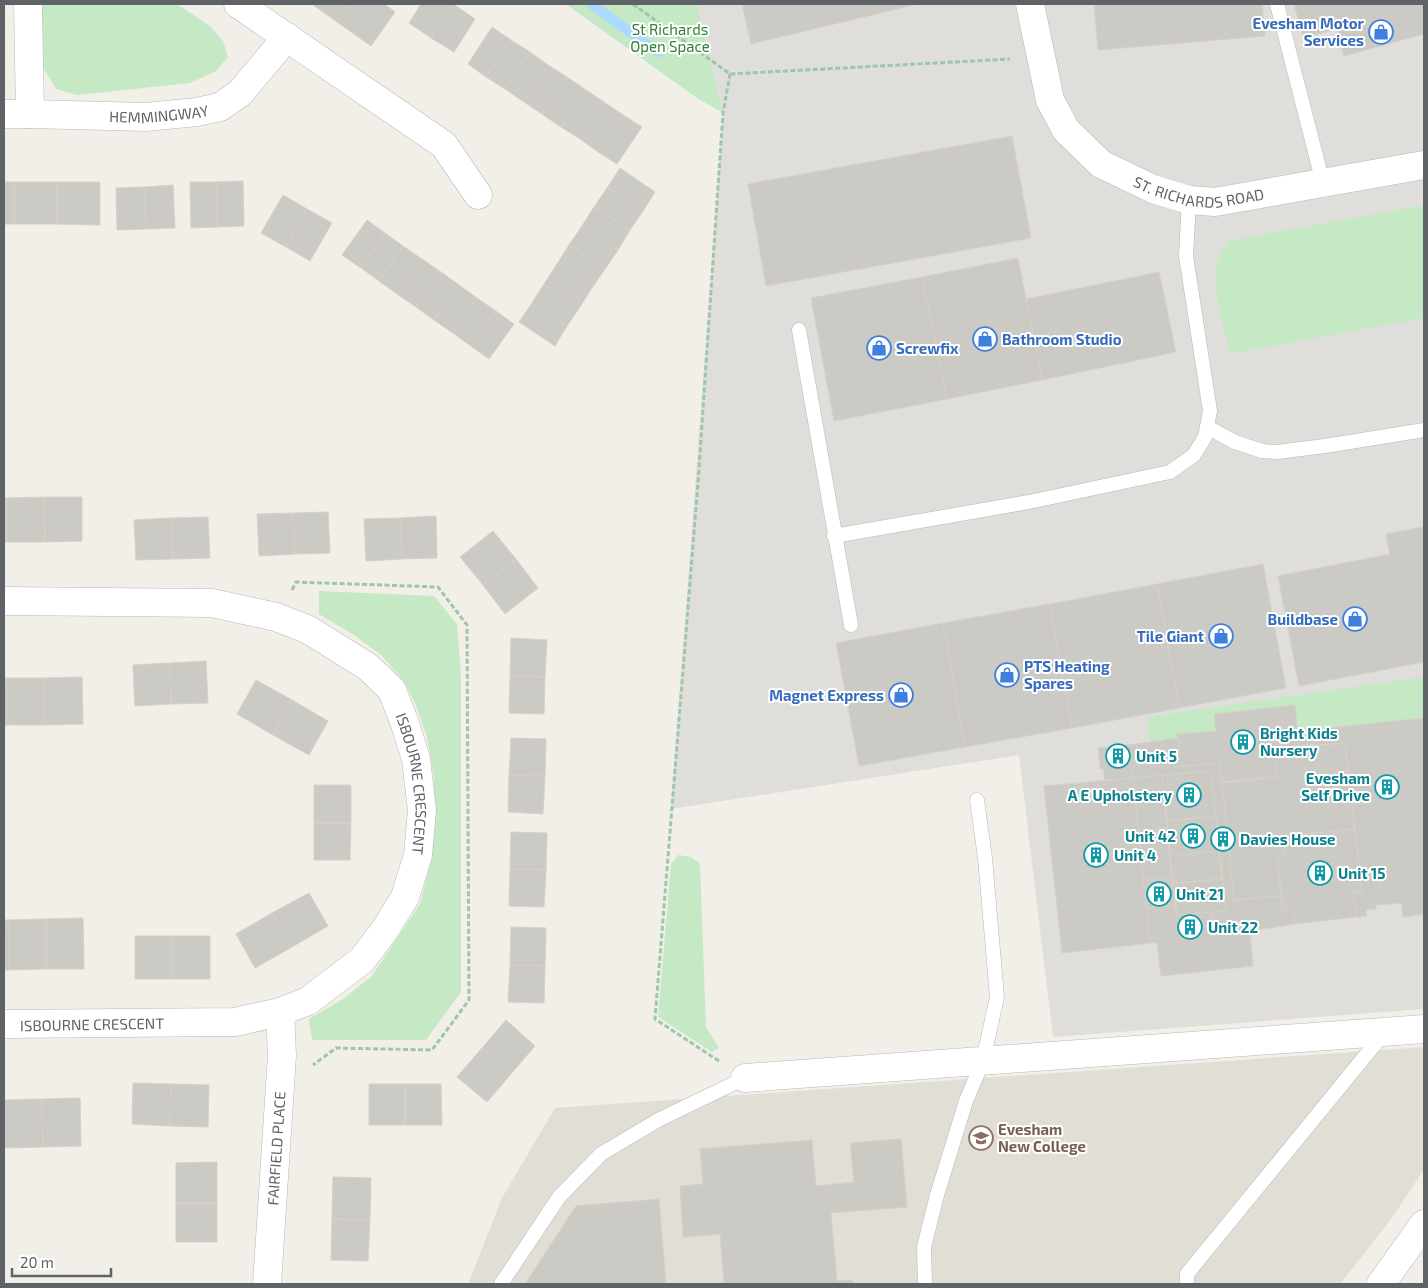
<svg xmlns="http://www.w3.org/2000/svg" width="1428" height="1288" font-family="'Exo 2',sans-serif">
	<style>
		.industrial { fill: #e0deda }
		.education { fill: #e1ded6 }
		.green { fill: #c5e8c5 }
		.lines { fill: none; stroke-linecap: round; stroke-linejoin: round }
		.stream { stroke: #aadaff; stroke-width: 10 }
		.building { fill: #cccac5; stroke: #d6d1c6 }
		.service-casing { stroke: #b5b8bc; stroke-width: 15 }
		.minor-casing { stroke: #b5b8bc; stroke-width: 29 }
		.tertiary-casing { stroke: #b5b8bc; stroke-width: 29 }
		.path { stroke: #9cc7a9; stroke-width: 3; stroke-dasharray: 5 2.5; stroke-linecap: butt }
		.service { stroke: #fff; stroke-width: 14 }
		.minor { stroke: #fff; stroke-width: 28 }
		.tertiary { stroke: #fff; stroke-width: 28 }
		.labels { text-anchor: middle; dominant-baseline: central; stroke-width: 4; stroke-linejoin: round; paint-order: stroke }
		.shop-label { font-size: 15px; font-weight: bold; fill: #366cbe; stroke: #fff; text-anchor: end }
		.park-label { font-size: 15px; fill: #348238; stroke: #fff }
		.street-label { font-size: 15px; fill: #5f6368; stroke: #fff }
		.culture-label { font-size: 15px; font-weight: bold; fill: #0d838f; stroke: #fff; text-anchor: start }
		.education-label { font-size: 15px; font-weight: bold; fill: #785e54; stroke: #fff; text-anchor: start }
	</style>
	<rect width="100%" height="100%" fill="#f1efe8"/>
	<path class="industrial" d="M697 4H1424V1009L1053 1037 1019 755 671 809 723 113Z"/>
	<path class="education" d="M1424 1047V1169L1392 1218 1340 1284H468L502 1198 555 1108Z"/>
	<path class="green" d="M41 4H177L210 26 223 41 228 57 216 71 190 83 77 95 56 89 44 69Z
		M566 4H697L723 113 694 96Z
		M1424 205V318L1230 354 1217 300 1216 264 1228 241Z
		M319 591 434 596 457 624 461 675V992L426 1040H312L309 1019 343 999 372 976 420 904 432 857 434 777 427 737 416 705 404 681 381 655 357 637 319 614Z
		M1424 677V718L1297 731 1295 705 1214 714 1216 731 1177 734 1178 738 1150 742 1147 717Z
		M678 855 691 857 700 864 706 1027 719 1048 712 1052 658 1017 671 864Z"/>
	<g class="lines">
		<path class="stream" d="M591 4 658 52"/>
	</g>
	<path class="building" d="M312 4H350L337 22Z
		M350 4H384L395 12 371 46 337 22Z
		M421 4H453L431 38 409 23Z
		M453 4 475 19 454 52 431 38Z
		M742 4H918L751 44Z
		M1094 4H1262L1265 36 1098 50Z
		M1294 4H1424V34L1344 56 1337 29 1303 38Z
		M492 27 511 40 486 77 468 64Z
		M511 40 530 52 505 89 486 77Z
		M530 52 548 65 524 102 505 89Z
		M548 65 567 77 542 114 524 102Z
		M567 77 586 90 561 127 542 114Z
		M586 90 604 102 580 139 561 127Z
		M604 102 623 115 598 152 580 139Z
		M623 115 642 127 617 164 598 152Z
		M1012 136 1031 238 766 286 748 184Z
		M620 168 655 192 643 211 607 188Z
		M243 181 244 226 217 227 216 182Z
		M4 182H14V224H4Z
		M14 182H57V224H14Z
		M57 182H100V225L57 224Z
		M190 182H216L217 227 191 228Z
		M173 185 175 228 146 229 144 187Z
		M144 187 146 229 117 230 116 188Z
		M607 188 643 211 630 230 594 207Z
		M283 195 307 209 286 247 261 233Z
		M594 207 630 230 618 250 582 226Z
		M307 209 332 223 310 261 286 247Z
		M367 220 385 233 361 268 342 255Z
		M582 226 618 250 605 269 569 245Z
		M385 233 403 246 379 281 361 268Z
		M569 245 605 269 592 288 557 264Z
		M403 246 422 259 397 294 379 281Z
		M1018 258 1042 380 947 399 922 277Z
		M422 259 441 272 416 307 397 294Z
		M557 264 592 288 580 307 544 284Z
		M441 272 459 285 434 320 416 307Z
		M1159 272 1176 352 1042 380 1026 299Z
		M922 277 947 399 834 421 811 298Z
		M544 284 580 307 567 326 532 303Z
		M459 285 477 298 453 333 434 320Z
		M477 298 496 311 471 346 453 333Z
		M532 303 567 326 555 346 519 322Z
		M496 311 514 324 489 359 471 346Z
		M44 497H82V541L45 542Z
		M44 497 45 542H7V498Z
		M4 498H7V542H4Z
		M328 512 330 553 295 554 293 513Z
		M293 513 295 554 259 556 257 514Z
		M436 516 437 558 402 559 400 518Z
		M208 517 210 558 173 559 171 518Z
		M171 518 173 559 136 560 134 520Z
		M400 518 402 559 366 561 364 519Z
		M1424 527V662L1299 686 1278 576 1390 554 1386 534Z
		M493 531 516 559 483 585 460 557Z
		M516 559 538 588 505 614 483 585Z
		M1263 564 1286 688 1179 708 1157 584Z
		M1157 584 1179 708 1072 728 1050 604Z
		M1050 604 1072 728 965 747 943 623Z
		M943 623 965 747 859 766 836 643Z
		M511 638 547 640 545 677 510 676Z
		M206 661 208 703 171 704 170 663Z
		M170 663 171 704 135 706 133 665Z
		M510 676 545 677 544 714 509 713Z
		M82 677 83 724 45 725 44 678Z
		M4 678H7L8 725 4 726Z
		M7 678H44L45 725H8Z
		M256 680 292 700 273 735 237 714Z
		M292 700 328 721 309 755 273 735Z
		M1295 705 1298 738 1308 737V745L1274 750 1277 777 1222 782 1220 763 1174 767 1172 758 1180 757 1178 738 1176 734 1216 731 1214 714Z
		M1424 718V914L1403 917 1402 903 1376 905V909L1366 910 1367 916 1356 917 1353 892H1362L1345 743 1308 745V737L1298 738 1297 731Z
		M511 738 546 739 545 776 509 775Z
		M1178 738 1180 757 1172 758 1174 767 1220 763 1234 900 1281 896 1283 910 1293 909 1295 924 1250 931 1253 966 1161 976 1157 943H1150L1146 908 1175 906 1178 921 1191 932 1201 918 1200 913 1210 912 1211 918 1225 928 1233 917 1226 911 1211 771 1133 778 1132 768 1138 763 1136 744Z
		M1345 743 1355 829 1283 836 1285 854H1277L1281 896 1234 900 1222 783 1277 777 1274 750Z
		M1136 744 1138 763 1132 768 1133 778 1105 780 1103 769H1100L1098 748Z
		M1211 771 1216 816 1167 821 1162 775Z
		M509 775 545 776 543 814 508 812Z
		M1162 775 1167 828 1138 830 1133 778Z
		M1133 778 1150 943 1062 953 1044 786Z
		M314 785H351V823H314Z
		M1216 816 1219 851 1170 855 1167 821Z
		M314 823H351L350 860H314Z
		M1167 828 1172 878 1143 879 1138 830Z
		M1355 829 1362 892H1353L1356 917 1295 924 1293 909 1283 910 1277 854H1285L1283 836Z
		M511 832 547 833 546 870 510 869Z
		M1219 851 1222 879 1173 883 1170 855Z
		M510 869 546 870 544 907 509 906Z
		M1172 878 1175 906 1146 908 1143 879Z
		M1222 879 1226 911 1177 915 1173 883Z
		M309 893 328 926 292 947 272 913Z
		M1226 911 1233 917 1225 928 1211 918 1210 912Z
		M272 913 292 947 255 968 236 934Z
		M1200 913 1201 918 1191 932 1178 921 1177 915Z
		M83 918 84 969H46V919Z
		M46 919V969L9 970 8 920Z
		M4 920H8L9 970H4Z
		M511 927 546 928 545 966 510 965Z
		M135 936H172V979H135Z
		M172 936H210V979H172Z
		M510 965 545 966 544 1003 508 1002Z
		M506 1020 535 1046 511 1074 482 1048Z
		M482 1048 511 1074 487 1102 457 1077Z
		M133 1083 171 1084 170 1126 132 1124Z
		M171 1084 209 1085 208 1127 170 1126Z
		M369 1084H405V1125H369Z
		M405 1084H441L442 1125H405Z
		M80 1098 81 1146 43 1147 42 1099Z
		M42 1099 43 1147 5 1148 4 1100Z
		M901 1139 907 1207 831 1213 837 1281 852 1280 853 1284H724L720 1234 683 1237 680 1186 703 1184 700 1149 812 1140 816 1186 854 1182 850 1143Z
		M217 1162V1203H176V1163Z
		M333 1177 371 1178 370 1220 332 1219Z
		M659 1199 666 1284H525L576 1206Z
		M176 1203H217V1242H176Z
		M332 1219 370 1220 368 1261 331 1260Z"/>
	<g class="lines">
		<g class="service-casing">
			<path id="service" d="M1277 4 1323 183
				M799 330 851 625
				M1207 427 1235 442 1262 451 1277 452 1325 446 1424 430
				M834 536 1029 502 1170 472 1194 455 1205 437 1210 411 1186 256 1189 200
				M925 1283 924 1247 937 1195 966 1101 983 1061 997 997 985 858 977 800
				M501 1284 559 1197 601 1154 660 1119 745 1078
				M1187 1284V1274L1384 1033"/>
		</g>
		<g class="minor-casing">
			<g id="minor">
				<path d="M28 4 30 114"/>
				<path d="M238 4 444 145 478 195"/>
				<path id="s1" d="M1030 4 1050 100 1066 130 1101 164 1153 189 1189 200 1215 202 1424 165"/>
				<path id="s2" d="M4 114H30L146 117 197 112 220 107 240 93 287 37"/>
				<path id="s3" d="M4 601 212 603 276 617 309 630 368 667 392 690 405 724 416 759 422 810 418 855 405 897 384 931 362 960 308 1001 280 1012 235 1022 4 1024"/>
				<path d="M745 1078 1424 1029"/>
				<path id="s4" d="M267 1284 282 1055 280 1012"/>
			</g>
		</g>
		<g class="tertiary-casing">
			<path id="tertiary" d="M1381 1284 1424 1224"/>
		</g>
		<path class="path" d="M633 4 730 74 1010 59
			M292 590 296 582 438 587 467 625 469 1000 432 1050 336 1048 313 1065
			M719 1061 655 1019 698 483 723 113 730 74"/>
		<use href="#service" class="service"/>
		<use href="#minor" class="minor"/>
		<use href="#tertiary" class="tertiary"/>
	</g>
	<defs>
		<g id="shop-ring" transform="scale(1.25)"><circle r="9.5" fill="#fff" stroke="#3f7fe0" stroke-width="1.5"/><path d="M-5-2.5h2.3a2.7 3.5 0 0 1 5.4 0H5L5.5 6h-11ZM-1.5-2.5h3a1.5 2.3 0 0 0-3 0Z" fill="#3f7fe0"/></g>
		<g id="building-ring" transform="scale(1.25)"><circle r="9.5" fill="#fff" stroke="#0f9aa8" stroke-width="1.5"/><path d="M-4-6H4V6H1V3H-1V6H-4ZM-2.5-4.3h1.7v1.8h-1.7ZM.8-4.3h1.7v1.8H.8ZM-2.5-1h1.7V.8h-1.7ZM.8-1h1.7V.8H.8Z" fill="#0f9aa8"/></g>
		<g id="university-ring" transform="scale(1.25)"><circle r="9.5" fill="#fff" stroke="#8d6e63" stroke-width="1.5"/><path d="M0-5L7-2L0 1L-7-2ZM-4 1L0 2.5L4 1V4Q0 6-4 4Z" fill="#8d6e63"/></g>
	</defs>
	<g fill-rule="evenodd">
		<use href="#shop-ring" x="1381" y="32"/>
		<use href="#shop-ring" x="985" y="339"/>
		<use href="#shop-ring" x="879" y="348"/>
		<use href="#shop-ring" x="1355" y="619"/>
		<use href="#shop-ring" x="1221" y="636"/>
		<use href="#shop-ring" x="1007" y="675"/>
		<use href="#shop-ring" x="901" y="695"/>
		<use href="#building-ring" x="1243" y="742"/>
		<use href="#building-ring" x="1118" y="756"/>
		<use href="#building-ring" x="1387" y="787"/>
		<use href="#building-ring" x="1189" y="795"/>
		<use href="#building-ring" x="1193" y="836"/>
		<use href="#building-ring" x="1223" y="839"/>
		<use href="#building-ring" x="1096" y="855"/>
		<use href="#building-ring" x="1320" y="873"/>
		<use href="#building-ring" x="1159" y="894"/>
		<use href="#building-ring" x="1190" y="927"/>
		<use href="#university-ring" x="981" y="1138"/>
	</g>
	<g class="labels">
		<g class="shop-label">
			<text x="1364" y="23">Evesham Motor<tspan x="1364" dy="17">Services</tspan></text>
			<text x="1002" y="339" text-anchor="start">Bathroom Studio</text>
			<text x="896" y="348" text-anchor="start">Screwfix</text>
			<text x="1338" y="619">Buildbase</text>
			<text x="1204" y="636">Tile Giant</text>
			<text x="1024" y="666" text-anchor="start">PTS Heating<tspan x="1024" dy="17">Spares</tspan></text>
			<text x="884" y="695">Magnet Express</text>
		</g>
		<g class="park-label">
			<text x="670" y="29">St Richards<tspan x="670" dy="17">Open Space</tspan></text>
		</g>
		<g class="street-label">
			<text stroke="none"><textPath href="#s2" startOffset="155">HEMMINGWAY</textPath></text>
			<text stroke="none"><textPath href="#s1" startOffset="285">ST. RICHARDS ROAD</textPath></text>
			<text stroke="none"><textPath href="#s3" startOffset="509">ISBOURNE CRESCENT</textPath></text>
			<text transform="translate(92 1024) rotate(-1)">ISBOURNE CRESCENT</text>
			<text stroke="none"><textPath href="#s4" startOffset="136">FAIRFIELD PLACE</textPath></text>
		</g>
		<g class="culture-label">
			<text x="1260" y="733">Bright Kids<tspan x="1260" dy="17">Nursery</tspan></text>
			<text x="1136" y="756">Unit 5</text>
			<text x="1370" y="778" text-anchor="end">Evesham<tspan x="1370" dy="17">Self Drive</tspan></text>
			<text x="1172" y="795" text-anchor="end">A E Upholstery</text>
			<text x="1176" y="836" text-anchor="end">Unit 42</text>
			<text x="1240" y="839">Davies House</text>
			<text x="1114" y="855">Unit 4</text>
			<text x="1338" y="873">Unit 15</text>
			<text x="1176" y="894">Unit 21</text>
			<text x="1208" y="927">Unit 22</text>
		</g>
		<g class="education-label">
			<text x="998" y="1129">Evesham<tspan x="998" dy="17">New College</tspan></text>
		</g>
	</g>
	<rect width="1428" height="1288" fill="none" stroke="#5f6368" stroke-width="10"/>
	<path d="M12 1268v8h99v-8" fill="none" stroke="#5f6368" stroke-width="2.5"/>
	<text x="20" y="1268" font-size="15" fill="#5f6368" stroke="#ffffff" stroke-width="4" paint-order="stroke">20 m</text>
</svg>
